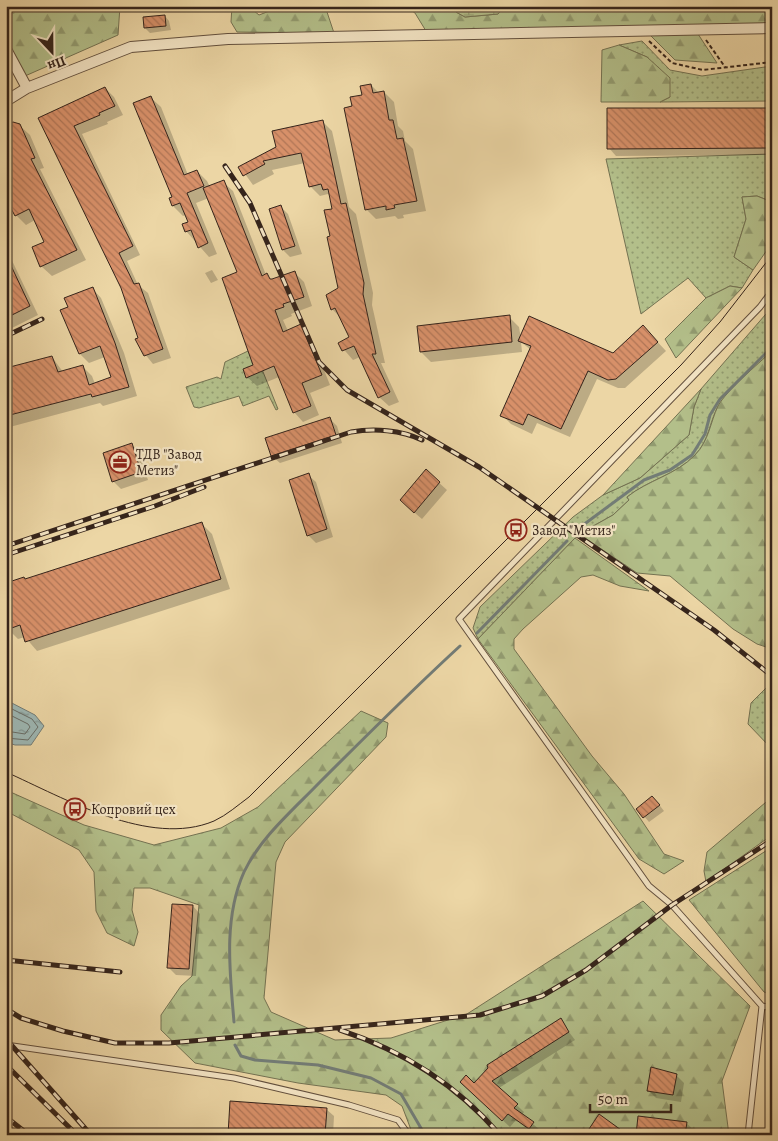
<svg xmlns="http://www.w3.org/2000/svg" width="778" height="1141" font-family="Alegreya,serif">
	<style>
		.grass { fill: url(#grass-dots); stroke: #747252 }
		.forest { fill: url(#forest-firs); stroke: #747252 }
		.wetland { fill: url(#wetland-marsh); stroke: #747252 }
		.water { fill: url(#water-ripples); stroke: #737c76 }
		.shadow { fill: #0003 }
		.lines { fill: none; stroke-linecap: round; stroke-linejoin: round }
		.shore { stroke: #696d66; stroke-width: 1 }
		.stream { stroke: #737c76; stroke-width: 3 }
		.building { fill: url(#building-back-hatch); stroke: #35241b }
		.lane-casing { stroke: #63503e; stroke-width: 7 }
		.street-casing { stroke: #63503e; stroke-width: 12 }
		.path { stroke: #35241b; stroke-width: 2; stroke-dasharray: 4 2.5; stroke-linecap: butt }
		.lane { stroke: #f3e4c4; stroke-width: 5 }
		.street { stroke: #f3e4c4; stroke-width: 10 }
		.tram { stroke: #35241b; stroke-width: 1 }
		.rail-casing { stroke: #35241b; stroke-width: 5 }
		.rail { stroke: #f3e4c4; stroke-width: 3; stroke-dasharray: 9; stroke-linecap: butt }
		.labels { text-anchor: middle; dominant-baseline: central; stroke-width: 4.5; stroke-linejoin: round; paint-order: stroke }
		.poi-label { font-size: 14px; fill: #35241b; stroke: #f3e4c4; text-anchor: start }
	</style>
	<defs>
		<pattern id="grass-dots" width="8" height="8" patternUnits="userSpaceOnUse" patternTransform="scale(1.25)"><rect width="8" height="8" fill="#b3bf8a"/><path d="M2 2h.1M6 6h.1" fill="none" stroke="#929b70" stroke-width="1.8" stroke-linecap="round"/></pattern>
		<pattern id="forest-firs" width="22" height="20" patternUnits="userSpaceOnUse" patternTransform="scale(1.25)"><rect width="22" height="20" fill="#b3bf8a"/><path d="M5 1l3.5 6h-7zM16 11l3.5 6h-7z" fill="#929b70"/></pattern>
		<pattern id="wetland-marsh" width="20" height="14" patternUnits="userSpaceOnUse" patternTransform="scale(1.25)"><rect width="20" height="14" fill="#b3bf8a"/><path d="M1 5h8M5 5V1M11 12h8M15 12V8" fill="none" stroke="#929b70"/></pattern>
		<pattern id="water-ripples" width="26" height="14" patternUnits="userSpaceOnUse" patternTransform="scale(1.25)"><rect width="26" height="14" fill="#9db6b2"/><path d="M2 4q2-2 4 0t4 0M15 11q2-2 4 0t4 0" fill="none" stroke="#819490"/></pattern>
		<pattern id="building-back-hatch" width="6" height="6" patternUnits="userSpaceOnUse" patternTransform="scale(1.25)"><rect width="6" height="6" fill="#d79069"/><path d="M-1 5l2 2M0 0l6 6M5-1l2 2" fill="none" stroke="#af7556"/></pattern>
	</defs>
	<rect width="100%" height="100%" fill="#ecd6a5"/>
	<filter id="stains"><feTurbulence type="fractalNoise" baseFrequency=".004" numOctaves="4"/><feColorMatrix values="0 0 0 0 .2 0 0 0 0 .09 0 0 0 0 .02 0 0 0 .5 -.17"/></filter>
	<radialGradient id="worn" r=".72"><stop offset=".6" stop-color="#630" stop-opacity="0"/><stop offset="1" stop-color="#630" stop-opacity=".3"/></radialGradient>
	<path class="grass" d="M642 41 670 70 702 76 772 66V101L660 102 670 97 647 57 619 45Z
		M772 154V202L757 196 742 197 746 219 734 257 753 270 742 288 730 286 706 298 688 278 641 314 606 159Z
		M772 307V351C755 368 733 384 720 403 709 420 710 440 695 455 676 475 648 480 627 497L629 500 613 515 579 534 478 639 473 628 480 607 573 517 603 495 640 478 689 435 694 407 701 389Z
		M248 351 257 357 278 409 276 410 269 396 243 406 239 396 199 408 194 407 186 387 217 377 221 379 225 362Z
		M769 685 772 687V747H770L748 724 751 703Z"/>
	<path class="forest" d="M18 6H120L118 35 25 76 6 44V14Z
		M232 6H248L259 15 272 10 275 6H325L334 33 237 32 231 22Z
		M405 6H467L456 12 465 17 498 14 505 6H772V24L426 31 415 13Z
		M698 34 717 63 675 60 650 35Z
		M619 45 647 57 670 78V97L660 102H601L602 50Z
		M757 196 772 202V243L753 270 734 257 746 219 742 197Z
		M730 286 742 288 676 358 665 339 706 298Z
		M772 351V649L757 644 733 629 670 576 637 573 579 534 613 515 629 500 627 497C648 480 676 475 695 455 709 441 710 423 718 406 726 391 758 364 772 351Z
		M701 389 694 407 689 435 640 478 603 495Z
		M575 538 649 591 620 586 593 575 581 577 523 629 514 639V649L592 756 624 794 664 854 684 861 664 874 639 859 478 639Z
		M361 711 388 723 386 737 285 842 276 862 264 998 271 1012 335 1040 391 1038 467 1014 643 901 750 1006 722 1081 729 1135H413L402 1106 386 1095 298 1083 195 1063 161 1030V1015L181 986 192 976 199 905 150 888H134L132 910 138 932 134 946 107 933 96 911 94 872 79 850 6 811V790L84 825 154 845 221 828 258 807Z
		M772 797V835L706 882 704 871 707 852Z
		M772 847V995L764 992 689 900Z"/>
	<path class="wetland" d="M467 6H505L498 14 465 17 456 12Z"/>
	<path class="water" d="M6 700 35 715 44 726 31 745H15L6 742Z"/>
	<path class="shadow" d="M6 6H11L15 13 6 18Z
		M141 6H164L146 11Z
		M165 16 169 21 171 30 150 33 145 28Z
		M371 85 379 93 384 92 394 102 398 126 403 131 405 141 413 149 426 211 403 215 404 218 398 219 395 216 376 219 366 209 354 107Z
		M105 88 114 97 123 115 107 122 108 124 82 134 140 255 127 261 138 285 148 293 171 358 153 364 140 348 137 340 140 339 122 288 40 118Z
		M150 97 161 107 188 175 197 171 207 181 210 187 223 182 233 191 266 275 272 280 294 272 304 282 312 306 291 314 292 316 283 320 288 331 301 326 310 335 330 385 310 393 319 415 303 422 294 412 279 377 257 386 247 377 255 366 238 273 209 198 196 203 217 254 209 257 186 231 189 223 186 215 183 216 173 206 170 199 173 198Z
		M772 109V155L616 156 609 148Z
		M322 121 332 131 349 207 356 214 373 293 372 305 385 363H381L399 402 389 406 379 397 360 357 353 360 339 344 351 338 341 318 332 309 340 289 332 237 334 210 330 196 328 194 320 196 310 186 305 163 272 170 274 174 253 185 240 167Z
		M19 125 30 135 44 168 40 169 86 260 52 276 41 266 46 243 35 220 26 225 16 215Z
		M281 207 288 214 302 254 290 257 283 250 271 210Z
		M6 248 38 315 6 331Z
		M212 270 218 280 211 283 205 273Z
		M92 288 101 298 124 353 137 396 103 406 100 403 6 428V369L52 357 63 372 83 367 92 376 95 384 112 378 105 357 89 363 80 354 70 308Z
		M509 317 519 327 521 338 613 354 652 336 666 351 625 388H618L597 379 570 437 537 423 532 434 511 424 502 415 531 350 521 342 522 352 431 362 421 352Z
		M330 419 337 426 342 443 280 463 272 456Z
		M132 445 139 452 148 480 121 489 113 481Z
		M426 471 447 490 422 519 409 508Z
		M308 475 316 482 333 537 316 543 308 535Z
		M202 524 212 534 230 589 37 651 25 637 18 639 8 629 26 581Z
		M657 802 664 811 649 822 638 809Z
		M193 906 200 914 196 976 176 975 169 968Z
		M560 1020 575 1040 499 1088 524 1112 522 1115 540 1130 535 1135 516 1120 510 1127 469 1089 490 1068Z
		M676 1075 684 1083 681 1102 656 1098 648 1090Z
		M326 1109 334 1116 333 1135H229Z
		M686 1123 694 1130 693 1135H637Z
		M756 1129 772 1131V1135H755Z"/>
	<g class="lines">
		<path class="shore" d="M6 706 32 719 38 727 28 740 6 738
			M6 713 28 724 30 727 25 734 6 731"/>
		<path class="stream" d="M575 531 644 480 670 470 692 455 705 434 710 415 720 399 772 347
			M477 633 567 541
			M234 1022C230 973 223 919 244 872 260 838 293 810 319 783 366 736 412 690 460 646
			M235 1045 241 1056 255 1060 318 1065 371 1078 401 1094 425 1135"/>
	</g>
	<path class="building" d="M165 15 166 26 144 28 143 17Z
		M371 84 373 93 384 91 389 120H393L397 139 403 138 417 201 394 205 395 208 386 210V206L365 210 344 108 352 106 350 97 362 95 360 86Z
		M105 87 115 106 99 113 100 115 74 126 133 246 119 253 134 284 139 283 163 349 144 356 135 339 138 338 121 288 38 118Z
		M151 96 184 175 197 170 204 186 187 193 208 243 198 248 191 230 185 232 182 224 188 222 180 203 172 206 169 198 172 197 133 103Z
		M607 108H772V148L607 149Z
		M323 120 341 204 346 203 364 283 363 294 376 354H372L390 392 378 398 354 346 342 351 338 343 349 337 335 308 331 310 326 295 338 288 327 237 330 236 324 210 332 209 328 189 323 190 321 184 309 187 301 153 263 161 265 164 243 176 238 167 276 147 272 131Z
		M13 122 20 124 35 158 31 159 77 250 40 267 32 247 44 242 29 209 15 216 6 199V125Z
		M224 180 262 276 267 273 270 279H272L295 271 304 297 283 304 284 307 275 310 283 332 301 324 322 375 302 383 311 406 293 413 274 366 246 378 243 369 253 365 222 278 237 272 203 188Z
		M281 205 295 246 282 250 269 209Z
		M6 255 30 306 6 318Z
		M93 287 115 343 129 387 92 397 91 394 6 416V368L52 356 58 372 83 365 89 385 111 377 100 346 79 354 60 310 68 307 64 298Z
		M510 315 512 342 420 352 417 326Z
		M529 316 613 353 643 325 658 342 616 379 608 380 588 371 561 429 528 414 523 425 500 416 531 346 518 341Z
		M330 417 336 435 271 456 265 438Z
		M132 443 141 472 112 482 103 453Z
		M426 469 440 482 414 513 400 500Z
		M309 473 327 529 307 536 289 480Z
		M202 522 221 579 25 642 20 625 6 630V583L24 577 25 579Z
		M652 796 660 805 643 818 636 809Z
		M172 904 193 905 189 969 167 968Z
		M561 1018 569 1032 492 1081 518 1104 514 1108 534 1122 529 1129 508 1114 502 1121 460 1082 466 1075 474 1083 488 1068 487 1065Z
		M651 1067 677 1074 673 1095 647 1091Z
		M230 1101 327 1108 325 1135H228Z
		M599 1114 628 1135H585Z
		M638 1116 687 1122 685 1135H636Z"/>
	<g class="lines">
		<g class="lane-casing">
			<path id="lane" d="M762 1006 772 1008
				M6 1045 234 1078 349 1105 398 1120 409 1135
				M748 1135 762 1006 672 905 649 886 459 619 760 307 772 291"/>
		</g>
		<g class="street-casing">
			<path id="street" d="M6 49 27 88
				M6 101 27 88 131 47 228 39 772 28"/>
		</g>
		<path class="path" d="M706 40 725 67
			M649 41 672 63 703 70 772 62"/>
		<use href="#lane" class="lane"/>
		<use href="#street" class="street"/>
		<path class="tram" d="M6 772C64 798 150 848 214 821 227 815 238 805 249 797L681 365 720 322 772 255"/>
		<g class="rail-casing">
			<path id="rail" d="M225 166 250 203 319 362 347 390 479 467 714 630 772 676
				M6 336 42 319
				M6 546 351 432C374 428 401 430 422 440
				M9 554 155 506 204 487
				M6 960 120 972
				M6 1009 21 1018 63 1031 115 1043H169L480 1015 542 996 586 970 672 905 772 840
				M340 1030C404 1051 456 1084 500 1135
				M6 1039 91 1135
				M6 1065 77 1135
				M6 1117 29 1135"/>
		</g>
		<use href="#rail" class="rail"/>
	</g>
	<defs>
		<g id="office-ring" transform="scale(1.125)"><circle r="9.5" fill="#f3e4c4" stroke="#8f2418" stroke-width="1.5"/><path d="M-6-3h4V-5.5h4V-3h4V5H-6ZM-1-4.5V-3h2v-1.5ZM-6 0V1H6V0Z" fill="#8f2418"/></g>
		<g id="bus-ring" transform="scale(1.125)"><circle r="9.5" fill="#f3e4c4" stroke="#8f2418" stroke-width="1.5"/><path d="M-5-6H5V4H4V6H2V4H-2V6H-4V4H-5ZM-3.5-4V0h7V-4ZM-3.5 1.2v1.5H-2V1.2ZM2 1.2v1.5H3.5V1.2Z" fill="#8f2418"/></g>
	</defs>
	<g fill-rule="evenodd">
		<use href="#office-ring" x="120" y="462"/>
		<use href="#bus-ring" x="516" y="530"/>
		<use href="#bus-ring" x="75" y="809"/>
	</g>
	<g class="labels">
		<g class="poi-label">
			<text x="136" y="454">ТДВ "Завод<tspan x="136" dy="16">Метиз"</tspan></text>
			<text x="532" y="530">Завод "Метиз"</text>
			<text x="91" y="809">Копровий цех</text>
		</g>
	</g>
	<rect width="778" height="1141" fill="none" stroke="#ecd6a5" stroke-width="25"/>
	<rect x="8" y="8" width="763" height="1126" fill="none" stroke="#35241b" stroke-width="2.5"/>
	<rect x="12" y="12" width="753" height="1116" fill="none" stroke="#35241b"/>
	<g transform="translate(52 52) rotate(158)" stroke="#f3e4c4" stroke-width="4" paint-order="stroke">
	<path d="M0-4L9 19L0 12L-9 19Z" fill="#35241b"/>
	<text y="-8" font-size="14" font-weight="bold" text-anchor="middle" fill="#35241b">Пн</text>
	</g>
	<path d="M590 1104v8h81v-8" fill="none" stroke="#35241b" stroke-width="2.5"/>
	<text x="598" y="1104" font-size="15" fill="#35241b" stroke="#f3e4c4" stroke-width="4" paint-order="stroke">50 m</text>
	<rect width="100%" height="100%" filter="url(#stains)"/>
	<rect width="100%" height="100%" fill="url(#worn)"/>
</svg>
